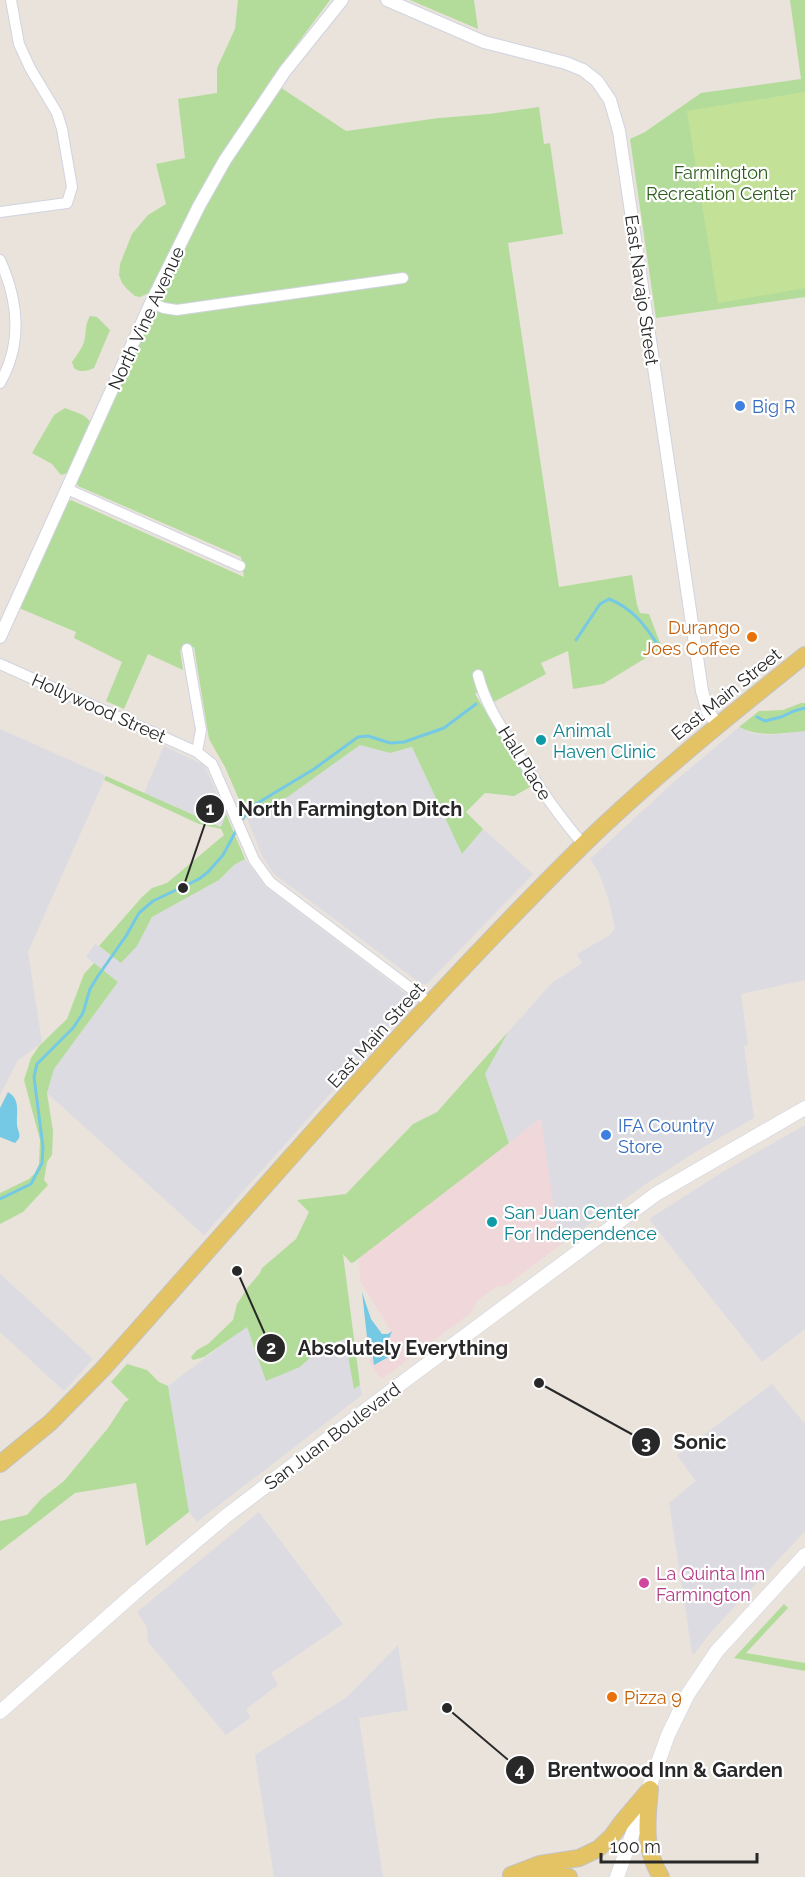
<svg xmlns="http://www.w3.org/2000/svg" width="805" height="1877" font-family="Raleway,sans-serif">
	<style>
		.industrial { fill: #dddbe2 }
		.medical { fill: #f0d8da }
		.green { fill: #b3dc9b }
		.pitch { fill: #c4e297 }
		.water { fill: #75c9e4 }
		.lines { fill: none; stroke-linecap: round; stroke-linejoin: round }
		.stream { stroke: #75c9e4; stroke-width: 3 }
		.minor-casing { stroke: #d0d3e0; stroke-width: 12 }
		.tertiary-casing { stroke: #d0d3e0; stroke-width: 14 }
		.secondary-casing { stroke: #d0d3e0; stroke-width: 15 }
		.primary-casing { stroke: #c3c3c3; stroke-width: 18 }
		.minor { stroke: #fff; stroke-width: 10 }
		.tertiary { stroke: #fff; stroke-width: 12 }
		.secondary { stroke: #fff; stroke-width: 14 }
		.primary { stroke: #e4c365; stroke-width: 16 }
		.shop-dot { fill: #3f7fe0; stroke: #fff; stroke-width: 2 }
		.food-dot { fill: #e8710a; stroke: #fff; stroke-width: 2 }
		.culture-dot { fill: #0f9aa8; stroke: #fff; stroke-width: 2 }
		.hotel-dot { fill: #d1479c; stroke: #fff; stroke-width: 2 }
		.labels { text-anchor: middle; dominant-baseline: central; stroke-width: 4.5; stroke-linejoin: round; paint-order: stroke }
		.park-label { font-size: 18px; fill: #2e5e1f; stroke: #fff }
		.street-label { font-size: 18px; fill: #282828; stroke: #fff }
		.shop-label { font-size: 18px; fill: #366cbe; stroke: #fff; text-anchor: start }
		.food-label { font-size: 18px; fill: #c56008; stroke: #fff; text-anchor: end }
		.culture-label { font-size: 18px; fill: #0d838f; stroke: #fff; text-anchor: start }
		.hotel-label { font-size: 18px; fill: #b23c85; stroke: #fff; text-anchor: start }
		.leader { fill: none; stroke: #282828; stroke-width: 2 }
		.callout-dot { fill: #282828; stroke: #fff; stroke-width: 2 }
		.mark-label { font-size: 18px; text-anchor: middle; font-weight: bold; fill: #fff }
		.callout-label { font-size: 20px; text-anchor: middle; font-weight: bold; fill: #282828; stroke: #fff; stroke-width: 4.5; stroke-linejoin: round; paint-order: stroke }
	</style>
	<rect width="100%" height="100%" fill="#e9e3db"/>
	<path class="industrial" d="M739 727 751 733 769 735 805 731V980L741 994 748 1045 744 1046 754 1118 700 1149 646 1184 563 1243 558 1238 541 1119 509 1143 485 1074 508 1032 552 983 582 963 577 954 610 935 615 928 609 901 599 873 590 859 674 782Z
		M0 729 106 776 28 952 42 1043 18 1060 0 1095Z
		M360 745 390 753 412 747 462 853 483 829 533 874 427 984H421L274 874 262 856 247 818 289 796Z
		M164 746 204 765 226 814 222 827 144 793Z
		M245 859 266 887 409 996 411 1003 204 1235 47 1093 54 1069 118 982 86 957 95 944 122 963 152 917 219 880 234 865Z
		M805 1125V1329L762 1362 649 1219 724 1171Z
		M0 1274 93 1359 64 1391 0 1332Z
		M247 1326 300 1367 322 1347 346 1339 354 1389 360 1385 362 1395 197 1522 189 1512 168 1386Z
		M772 1384 805 1424V1531L712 1631 694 1654 692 1653 669 1503 696 1481 677 1455Z
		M259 1512 343 1624 271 1673 278 1685 246 1709 250 1718 226 1735 148 1642 147 1627 137 1612Z
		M398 1645 408 1710 359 1718 383 1877H274L255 1755 347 1697Z"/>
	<path class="medical" d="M541 1118 558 1238 563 1243 507 1285 496 1287 477 1301 471 1313 382 1379 371 1365 365 1341 367 1337 369 1338 372 1360 377 1364 392 1355 391 1347 387 1344 391 1331 360 1281 359 1257Z"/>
	<path class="green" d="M238 0H330L274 75 226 148 149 293 140 297 135 296 127 289 122 283 119 275 120 264 132 234 148 215 166 204 156 164 185 158 178 99 217 93V68L235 29Z
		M410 0H474L478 29Z
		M790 0H805V297L656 318 630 139 645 132 701 93 801 79Z
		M280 87 346 131 439 118 489 114 539 107 544 144 550 143 563 234 508 243 559 587 632 575 637 605 640 613 649 614 662 648 603 684 573 689 568 651 541 663 546 674 492 703 485 686 475 694 532 786 514 796 485 793 466 812 483 829 462 854 412 747 390 753 360 745 289 796 247 818 225 767 209 739 194 647 180 650 183 670 148 654 124 709 106 701 122 662 74 638 76 632 19 608 67 503 71 500 244 577 241 557 78 486 76 481 153 312 206 206 225 171Z
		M90 316 97 317 110 330 94 368C87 371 80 373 74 368L72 362C76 356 80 351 83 345 87 335 84 325 90 316Z
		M65 408 83 415 91 422 67 473 61 475 52 464 32 453 54 415Z
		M801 703H805V731C782 733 760 738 739 727L759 711 783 710Z
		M106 776 221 827 226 814 245 859 234 865 219 880 152 917 137 946 121 963 99 946 142 897 152 888 167 883 224 835 221 829 199 824 104 780Z
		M94 963 118 982 54 1069 47 1093 53 1131 52 1155 47 1162 44 1180 48 1185 23 1212 0 1224V1193L29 1179 35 1173 39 1164 40 1140 24 1080 31 1058 39 1046 67 1019 84 974Z
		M508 1032 485 1074 509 1143 354 1262 351 1263 343 1254 360 1385 354 1389 345 1339 322 1347 300 1367 266 1381 247 1327 204 1357 193 1360 191 1357 197 1350 208 1344 233 1320 237 1304 248 1287 260 1273 262 1268 296 1239 309 1212 297 1200 346 1194 413 1124 437 1112Z
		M127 1364 147 1370 159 1382 168 1386 189 1512 146 1546 136 1483 75 1493 0 1551V1521L27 1515 41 1499 64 1481 108 1428 125 1402 129 1400 111 1382Z
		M784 1604 788 1608 746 1653 805 1663V1671L734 1658Z"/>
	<path class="pitch" d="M805 92V288L718 303 687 111Z"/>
	<path class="water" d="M8 1092C21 1099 16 1113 17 1125 18 1133 23 1136 15 1143L0 1137V1108Z
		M362 1292 371 1319 382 1334H388L392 1331 387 1344 395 1349 392 1355 376 1364 374 1365 370 1338 367 1337Z"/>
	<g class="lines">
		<path class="stream" d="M576 640 600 604 609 599C632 608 644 624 658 645
			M757 717 765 721 781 717 794 711 805 708
			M240 823 251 807 314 769 358 737 368 736 390 743 404 742 444 728 476 704
			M0 1199 31 1184 42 1163 43 1147 34 1077 37 1064 73 1028 83 1013 90 989 98 976 126 936 139 913 153 901 199 879 208 872 223 855 237 829"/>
		<g class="minor-casing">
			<path id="minor" d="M11 0 19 44 30 68 57 113 62 129 72 187 67 203
				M0 212 67 203
				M0 260C18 300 23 343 0 383
				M151 303 164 308 177 310 403 278
				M67 489 240 566
				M187 649 201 730 197 752
				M0 664 197 752 212 764 254 860 270 882 430 1003
				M478 675C485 704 502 728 518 754 539 786 558 816 584 845"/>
		</g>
		<g class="tertiary-casing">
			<path id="tertiary" d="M387 0 484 42 566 63 583 70 597 81 610 100 619 131 702 691 708 712 718 725
				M0 637 151 303 199 206 225 160 285 71 342 0"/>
		</g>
		<g class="secondary-casing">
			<path id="secondary" d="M0 1712 138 1590 226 1516 395 1388 656 1194 805 1108
				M617 1877 668 1735 688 1694 717 1651 805 1555"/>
		</g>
		<g class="primary-casing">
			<path id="primary" d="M0 1464 51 1422 102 1370C260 1193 414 1012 583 845 653 777 729 716 805 655
				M650 1789C647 1823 643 1847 661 1877
				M525 1874 569 1877
				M511 1875 540 1864 579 1858 598 1849 612 1836 622 1822 650 1789"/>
		</g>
		<use href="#minor" class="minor"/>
		<use href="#tertiary" class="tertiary"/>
		<use href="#secondary" class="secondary"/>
		<use href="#primary" class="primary"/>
	</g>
	<g class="shop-dot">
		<circle cx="740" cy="406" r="6"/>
		<circle cx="606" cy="1135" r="6"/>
	</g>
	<g class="food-dot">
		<circle cx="752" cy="637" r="6"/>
		<circle cx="612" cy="1697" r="6"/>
	</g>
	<g class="culture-dot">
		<circle cx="541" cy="740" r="6"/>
		<circle cx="492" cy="1222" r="6"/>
	</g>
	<circle class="hotel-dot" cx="644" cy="1583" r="6"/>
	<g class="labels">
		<g class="park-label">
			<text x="721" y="172">Farmington<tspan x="721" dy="21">Recreation Center</tspan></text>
		</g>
		<g class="street-label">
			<text transform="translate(642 290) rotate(82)">East Navajo Street</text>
			<text transform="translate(146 318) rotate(-65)">North Vine Avenue</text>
			<text transform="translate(726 694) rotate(-39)">East Main Street</text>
			<text transform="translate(99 708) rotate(24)">Hollywood Street</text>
			<text transform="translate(525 763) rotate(58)">Hall Place</text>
			<text transform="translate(376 1035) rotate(-48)">East Main Street</text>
			<text transform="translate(332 1436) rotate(-37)">San Juan Boulevard</text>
		</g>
		<g class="shop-label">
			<text x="752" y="406">Big R</text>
			<text x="618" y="1125">IFA Country<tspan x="618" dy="21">Store</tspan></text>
		</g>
		<g class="food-label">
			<text x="740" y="627">Durango<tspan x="740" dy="21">Joes Coffee</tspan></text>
			<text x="624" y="1697" text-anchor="start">Pizza 9</text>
		</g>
		<g class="culture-label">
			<text x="553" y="730">Animal<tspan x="553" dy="21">Haven Clinic</tspan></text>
			<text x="504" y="1212">San Juan Center<tspan x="504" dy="21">For Independence</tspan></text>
		</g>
		<g class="hotel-label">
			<text x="656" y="1573">La Quinta Inn<tspan x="656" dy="21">Farmington</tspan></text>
		</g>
	</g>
	<path class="leader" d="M183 888L210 809M237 1271L271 1348M539 1383L646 1442M447 1708L520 1770"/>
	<g class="callout-dot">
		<circle cx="183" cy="888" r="6"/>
		<circle cx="237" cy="1271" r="6"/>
		<circle cx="539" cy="1383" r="6"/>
		<circle cx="447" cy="1708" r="6"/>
		<circle cx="210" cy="809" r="15"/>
		<circle cx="271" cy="1348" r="15"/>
		<circle cx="646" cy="1442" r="15"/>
		<circle cx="520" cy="1770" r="15"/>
	</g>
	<g class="mark-label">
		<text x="210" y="815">1</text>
		<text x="271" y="1354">2</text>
		<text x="646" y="1449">3</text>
		<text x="520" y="1776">4</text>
	</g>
	<g class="callout-label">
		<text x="350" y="816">North Farmington Ditch</text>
		<text x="403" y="1355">Absolutely Everything</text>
		<text x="700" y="1449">Sonic</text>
		<text x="665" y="1777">Brentwood Inn &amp; Garden</text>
	</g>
	<path d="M601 1853v9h156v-9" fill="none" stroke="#282828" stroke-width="3"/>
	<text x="610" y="1853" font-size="18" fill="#282828" stroke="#ffffff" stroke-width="4.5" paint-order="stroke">100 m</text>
</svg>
